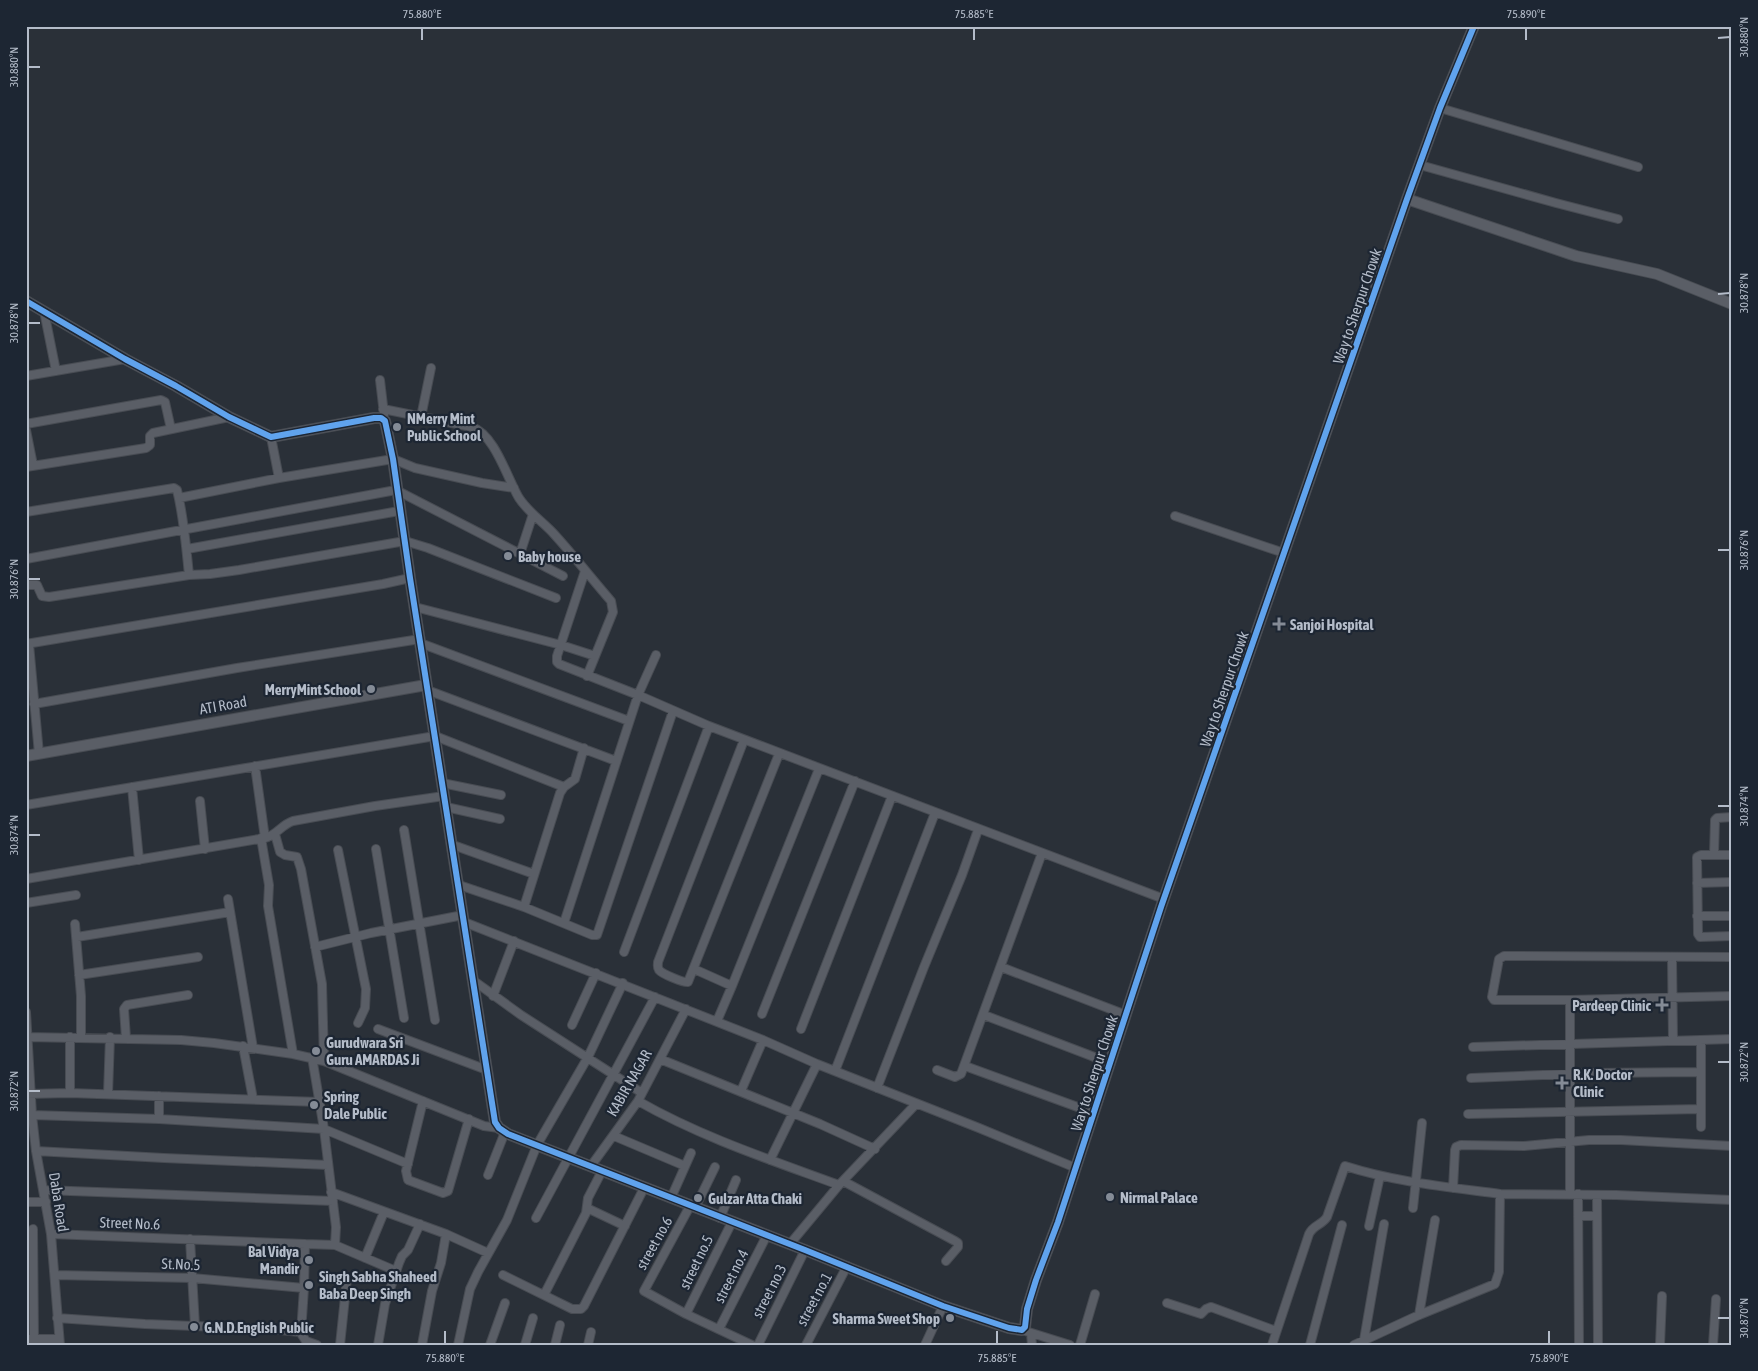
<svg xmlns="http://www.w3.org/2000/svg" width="1758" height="1371" font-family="'Asap Condensed',sans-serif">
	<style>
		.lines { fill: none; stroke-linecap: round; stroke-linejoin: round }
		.minor-casing { stroke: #484c53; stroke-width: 10 }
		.tertiary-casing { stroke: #484c53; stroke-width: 12 }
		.minor { stroke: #5a5e66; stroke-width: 8 }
		.tertiary { stroke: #5a5e66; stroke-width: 10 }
		.cycleway-casing { stroke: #1d2633; stroke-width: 9 }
		.cycleway { stroke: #60a3ed; stroke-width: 6 }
		.ticks { fill: none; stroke: #b4bcc9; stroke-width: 2 }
		.poi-dot { fill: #848b96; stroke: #1d2633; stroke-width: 2 }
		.labels { text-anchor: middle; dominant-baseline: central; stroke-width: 4.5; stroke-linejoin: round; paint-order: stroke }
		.street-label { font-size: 15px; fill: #b4bcc9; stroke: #1d2633 }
		.poi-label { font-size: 15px; font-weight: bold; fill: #b4bcc9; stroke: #1d2633; text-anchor: start }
		.neatline { fill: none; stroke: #b4bcc9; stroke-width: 2 }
		.ticks-label { font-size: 12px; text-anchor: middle; fill: #b4bcc9 }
	</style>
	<rect width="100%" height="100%" fill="#2a3038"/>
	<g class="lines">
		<g class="minor-casing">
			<path id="minor" d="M1440 108 1638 167
				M1420 165 1556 203 1618 219
				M44 311 56 371
				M26 376 125 359
				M380 380 384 414
				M383 409 472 427C495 435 507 478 519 498 528 512 543 522 554 534 574 556 592 579 611 601L613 612 587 676
				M421 417 431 368
				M26 424 161 400 165 402 171 429
				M26 430 33 465
				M271 437 279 478
				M26 467 146 448 150 445V436L153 433 229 417
				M179 498 279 478 393 459 415 468 482 483 514 488
				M26 512 174 488 177 490C184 518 186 546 189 575
				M1175 516 1284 553
				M187 549 399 511
				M520 554 533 514
				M26 559 396 490 563 576
				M585 571 557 656V662L559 664 638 695 709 726 1164 899
				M26 585H37L42 596 49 597 189 575 210 574 239 570 405 541 428 548 556 598
				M415 607 561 645 595 656
				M420 643 629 721
				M26 644 383 584 410 578
				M29 644 39 754
				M427 690 616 761
				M34 704 237 668 420 639
				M744 740 658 962C658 965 657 967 659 970 662 974 684 983 688 982L779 754
				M255 766 265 838
				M442 783 501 795
				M132 787 139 860
				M200 801 205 849
				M26 805 435 736 564 787
				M446 807 500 819
				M404 830 435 1020
				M275 834 280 852 285 855 297 857 301 869 322 984 324 1061
				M261 838 269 885 268 906 293 1054
				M453 845 534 874
				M376 849 404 1018
				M338 850 366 989 365 1008 358 1023
				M1714 855 1715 820 1717 818 1732 817
				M1732 855H1701L1697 857 1698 934 1700 937 1732 936
				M26 879 265 838C277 835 281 825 293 821L375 806 444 796
				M1697 883 1732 882
				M459 885 524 907 592 935H597L673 711
				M228 899 253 1048
				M26 903 76 895
				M524 907 560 793 564 787 575 779 584 748
				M1697 916H1732
				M464 922 763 1040 817 1064 979 1128 1076 1168
				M564 923 638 695 656 655
				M75 924 81 996V1037
				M77 937 230 912
				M315 947 371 933 463 915
				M624 952 709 726
				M1732 957 1504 956 1499 959 1492 997 1494 1000H1570L1732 996
				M1672 958 1673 1040
				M1001 967 1126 1015
				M694 969 732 986
				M79 975 198 957
				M474 981 521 1015 642 1093
				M493 996 514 941
				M26 1012 32 1115 36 1151 51 1234 60 1345
				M762 1014 855 781
				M984 1015 1110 1063
				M717 1021 732 986 819 769
				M572 1025 596 973
				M378 1029 487 1070
				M801 1029 892 796
				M26 1037 181 1040 214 1043 293 1054 324 1061 484 1126 499 1128
				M70 1037V1093
				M126 1038 124 1009 127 1005 188 995
				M243 1046 253 1099
				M1473 1047 1732 1039
				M660 1059 820 1124 875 1149
				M965 1066 1094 1113
				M937 1070 955 1077 961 1074 1042 853
				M835 1071 935 813
				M1471 1078 1594 1073 1700 1072
				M877 1088 924 967 962 875 978 830
				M741 1091 763 1040
				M27 1094 70 1093 319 1102
				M108 1094 110 1037
				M423 1101 406 1171 408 1180 443 1193 448 1191 469 1119
				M638 1101C701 1137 771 1160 839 1185
				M1468 1114 1700 1109
				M32 1115 159 1119 324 1129 408 1164
				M159 1119V1096
				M1701 1127V1040
				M614 1136 685 1166
				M36 1151 164 1158 328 1165
				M770 1160 817 1064
				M591 1166 638 1101 686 1009
				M488 1175 505 1132
				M843 1181 955 1241 958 1243V1247L946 1261
				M1453 1188 1455 1150 1456 1147 1461 1145 1524 1146 1589 1140H1621L1732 1146
				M44 1190 333 1201
				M331 1192 446 1234 441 1263 432 1291 422 1345
				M1570 1194V1000
				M1578 1194 1579 1345
				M1597 1195 1598 1345
				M671 1198 691 1153
				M26 1202H46
				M690 1206 644 1291 686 1314 752 1345
				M587 1208 625 1226
				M695 1208 715 1167
				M1413 1208 1422 1123
				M1578 1216H1597
				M536 1218 655 997
				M720 1218 736 1180
				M1369 1226 1380 1176
				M33 1229 34 1339
				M51 1234 305 1244 304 1288 301 1333
				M446 1234 488 1253
				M190 1239 195 1326
				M305 1244 335 1245 336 1227 324 1129 312 1057
				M790 1244 839 1185 916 1104
				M335 1245 396 1271
				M365 1258 384 1212
				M55 1275 192 1278 304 1288
				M503 1275 572 1309H581L584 1306 644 1188
				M544 1295 586 1213 588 1198 602 1171
				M1167 1303 1201 1314 1206 1309 1211 1307 1276 1331
				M686 1314 732 1222
				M1419 1315 1435 1220
				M57 1318 145 1324 270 1329 300 1332 306 1341 317 1345
				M719 1329 767 1235
				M1022 1330 1070 1345
				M1031 1333 1032 1345
				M26 1339H59
				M1364 1340 1384 1224
				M340 1345 347 1278
				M378 1345 385 1304 399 1263 402 1256 408 1250 420 1224
				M458 1345 470 1289 478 1272 507 1220 537 1145 588 1057 623 983
				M490 1345 505 1303
				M525 1345 533 1318
				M555 1345 560 1325
				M588 1345 591 1332
				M758 1345 805 1250
				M806 1345 847 1266
				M925 1345 943 1306
				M1080 1345 1095 1294
				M1272 1345 1309 1234C1313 1225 1322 1225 1327 1217L1345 1166C1395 1182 1448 1187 1500 1194
				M1310 1345 1342 1225
				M1354 1345 1419 1315 1495 1284 1499 1272 1500 1194 1616 1195 1732 1200
				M1660 1345 1662 1296
				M1713 1345 1716 1299"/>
		</g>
		<g class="tertiary-casing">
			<path id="tertiary" d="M1407 199 1576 256 1657 274 1732 304
				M26 301 125 359 176 386 229 417 271 437 374 418H381L385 421 393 459 410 578 495 1122 499 1128 508 1134 805 1250 943 1306 1009 1328 1022 1330 1025 1327 1027 1309 1036 1280 1058 1222 1161 907 1407 199 1440 108 1474 26
				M26 756 426 685"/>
		</g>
		<use href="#minor" class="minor"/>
		<use href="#tertiary" class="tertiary"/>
		<g class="cycleway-casing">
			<path id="cycleway" d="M26 301 125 359 176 386 229 417 271 437 374 418H381L385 421 393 459 410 578 495 1122 499 1128 508 1134 805 1250 943 1306 1009 1328 1022 1330 1025 1327 1027 1309 1036 1280 1058 1222 1161 907 1407 199 1440 108 1474 26"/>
		</g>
		<use href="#cycleway" class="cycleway"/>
	</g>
	<path class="ticks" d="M422 28V40M974 28V40M1526 28V40M1718 38 1730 37M28 67H40M1718 294 1730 293M28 323H40M1718 550H1730M28 579H40M1718 806H1730M28 835H40M1718 1062H1730M28 1091H40M1718 1318H1730M445 1331V1344M997 1331V1344M1549 1331V1344"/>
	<g class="poi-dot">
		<circle cx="397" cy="427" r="5"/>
		<circle cx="508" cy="556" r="5"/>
		<path d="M1276.5 616.5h5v5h5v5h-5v5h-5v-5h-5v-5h5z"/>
		<circle cx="371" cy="689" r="5"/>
		<path d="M1659.5 997.5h5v5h5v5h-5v5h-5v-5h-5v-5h5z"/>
		<circle cx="316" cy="1051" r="5"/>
		<path d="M1559.5 1075.5h5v5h5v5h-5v5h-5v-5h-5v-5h5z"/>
		<circle cx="314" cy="1105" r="5"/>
		<circle cx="1110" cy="1197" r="5"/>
		<circle cx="698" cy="1198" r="5"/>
		<circle cx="309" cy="1260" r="5"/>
		<circle cx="309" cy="1285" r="5"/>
		<circle cx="950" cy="1318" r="5"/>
		<circle cx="194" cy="1327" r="5"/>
	</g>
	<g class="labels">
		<g class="street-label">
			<text transform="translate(1357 306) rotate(-71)">Way to Sherpur Chowk</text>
			<text transform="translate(1224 689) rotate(-71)">Way to Sherpur Chowk</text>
			<text transform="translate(223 705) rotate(-10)">ATI Road</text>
			<text transform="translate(1094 1073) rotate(-72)">Way to Sherpur Chowk</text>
			<text transform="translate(629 1083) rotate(-60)">KABIR NAGAR</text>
			<text transform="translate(59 1202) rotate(81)">Daba Road</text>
			<text transform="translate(130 1223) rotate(2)">Street No.6</text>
			<text transform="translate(654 1243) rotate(-61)">street no.6</text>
			<text transform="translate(696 1262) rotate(-64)">street no.5</text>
			<text transform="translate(181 1264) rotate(2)">St.No.5</text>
			<text transform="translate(731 1276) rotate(-63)">street no.4</text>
			<text transform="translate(769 1291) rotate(-63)">street no.3</text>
			<text transform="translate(814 1299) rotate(-62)">street no.1</text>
		</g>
		<g class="poi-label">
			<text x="407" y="418">NMerry Mint<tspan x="407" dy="17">Public School</tspan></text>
			<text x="518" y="556">Baby house</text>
			<text x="1290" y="624">Sanjoi Hospital</text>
			<text x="361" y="689" text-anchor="end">MerryMint School</text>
			<text x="1651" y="1005" text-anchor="end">Pardeep Clinic</text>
			<text x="326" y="1042">Gurudwara Sri<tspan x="326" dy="17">Guru AMARDAS Ji</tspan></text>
			<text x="1573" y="1074">R.K. Doctor<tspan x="1573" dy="17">Clinic</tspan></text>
			<text x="324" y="1096">Spring<tspan x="324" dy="17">Dale Public</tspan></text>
			<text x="1120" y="1197">Nirmal Palace</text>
			<text x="708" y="1198">Gulzar Atta Chaki</text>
			<text x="299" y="1251" text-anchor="end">Bal Vidya<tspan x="299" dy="17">Mandir</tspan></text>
			<text x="319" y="1276">Singh Sabha Shaheed<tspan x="319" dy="17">Baba Deep Singh</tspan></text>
			<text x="940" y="1318" text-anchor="end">Sharma Sweet Shop</text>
			<text x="204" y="1327">G.N.D.English Public</text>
		</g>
	</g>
	<rect width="1758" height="1371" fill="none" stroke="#1d2633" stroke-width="55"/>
	<rect x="28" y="28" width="1702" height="1316" class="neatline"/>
	<g class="ticks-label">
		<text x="422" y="18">75.880°E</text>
		<text x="974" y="18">75.885°E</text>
		<text x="1526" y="18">75.890°E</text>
		<text transform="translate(1744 37) rotate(-90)" y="4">30.880°N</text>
		<text transform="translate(14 67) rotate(-90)" y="4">30.880°N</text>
		<text transform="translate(1744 293) rotate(-90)" y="4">30.878°N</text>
		<text transform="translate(14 323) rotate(-90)" y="4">30.878°N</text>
		<text transform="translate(1744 550) rotate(-90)" y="4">30.876°N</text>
		<text transform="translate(14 579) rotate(-90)" y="4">30.876°N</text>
		<text transform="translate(1744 806) rotate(-90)" y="4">30.874°N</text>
		<text transform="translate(14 835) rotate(-90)" y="4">30.874°N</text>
		<text transform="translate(1744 1062) rotate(-90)" y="4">30.872°N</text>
		<text transform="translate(14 1091) rotate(-90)" y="4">30.872°N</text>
		<text transform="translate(1744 1318) rotate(-90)" y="4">30.870°N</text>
		<text x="445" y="1362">75.880°E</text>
		<text x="997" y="1362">75.885°E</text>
		<text x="1549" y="1362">75.890°E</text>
	</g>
</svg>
